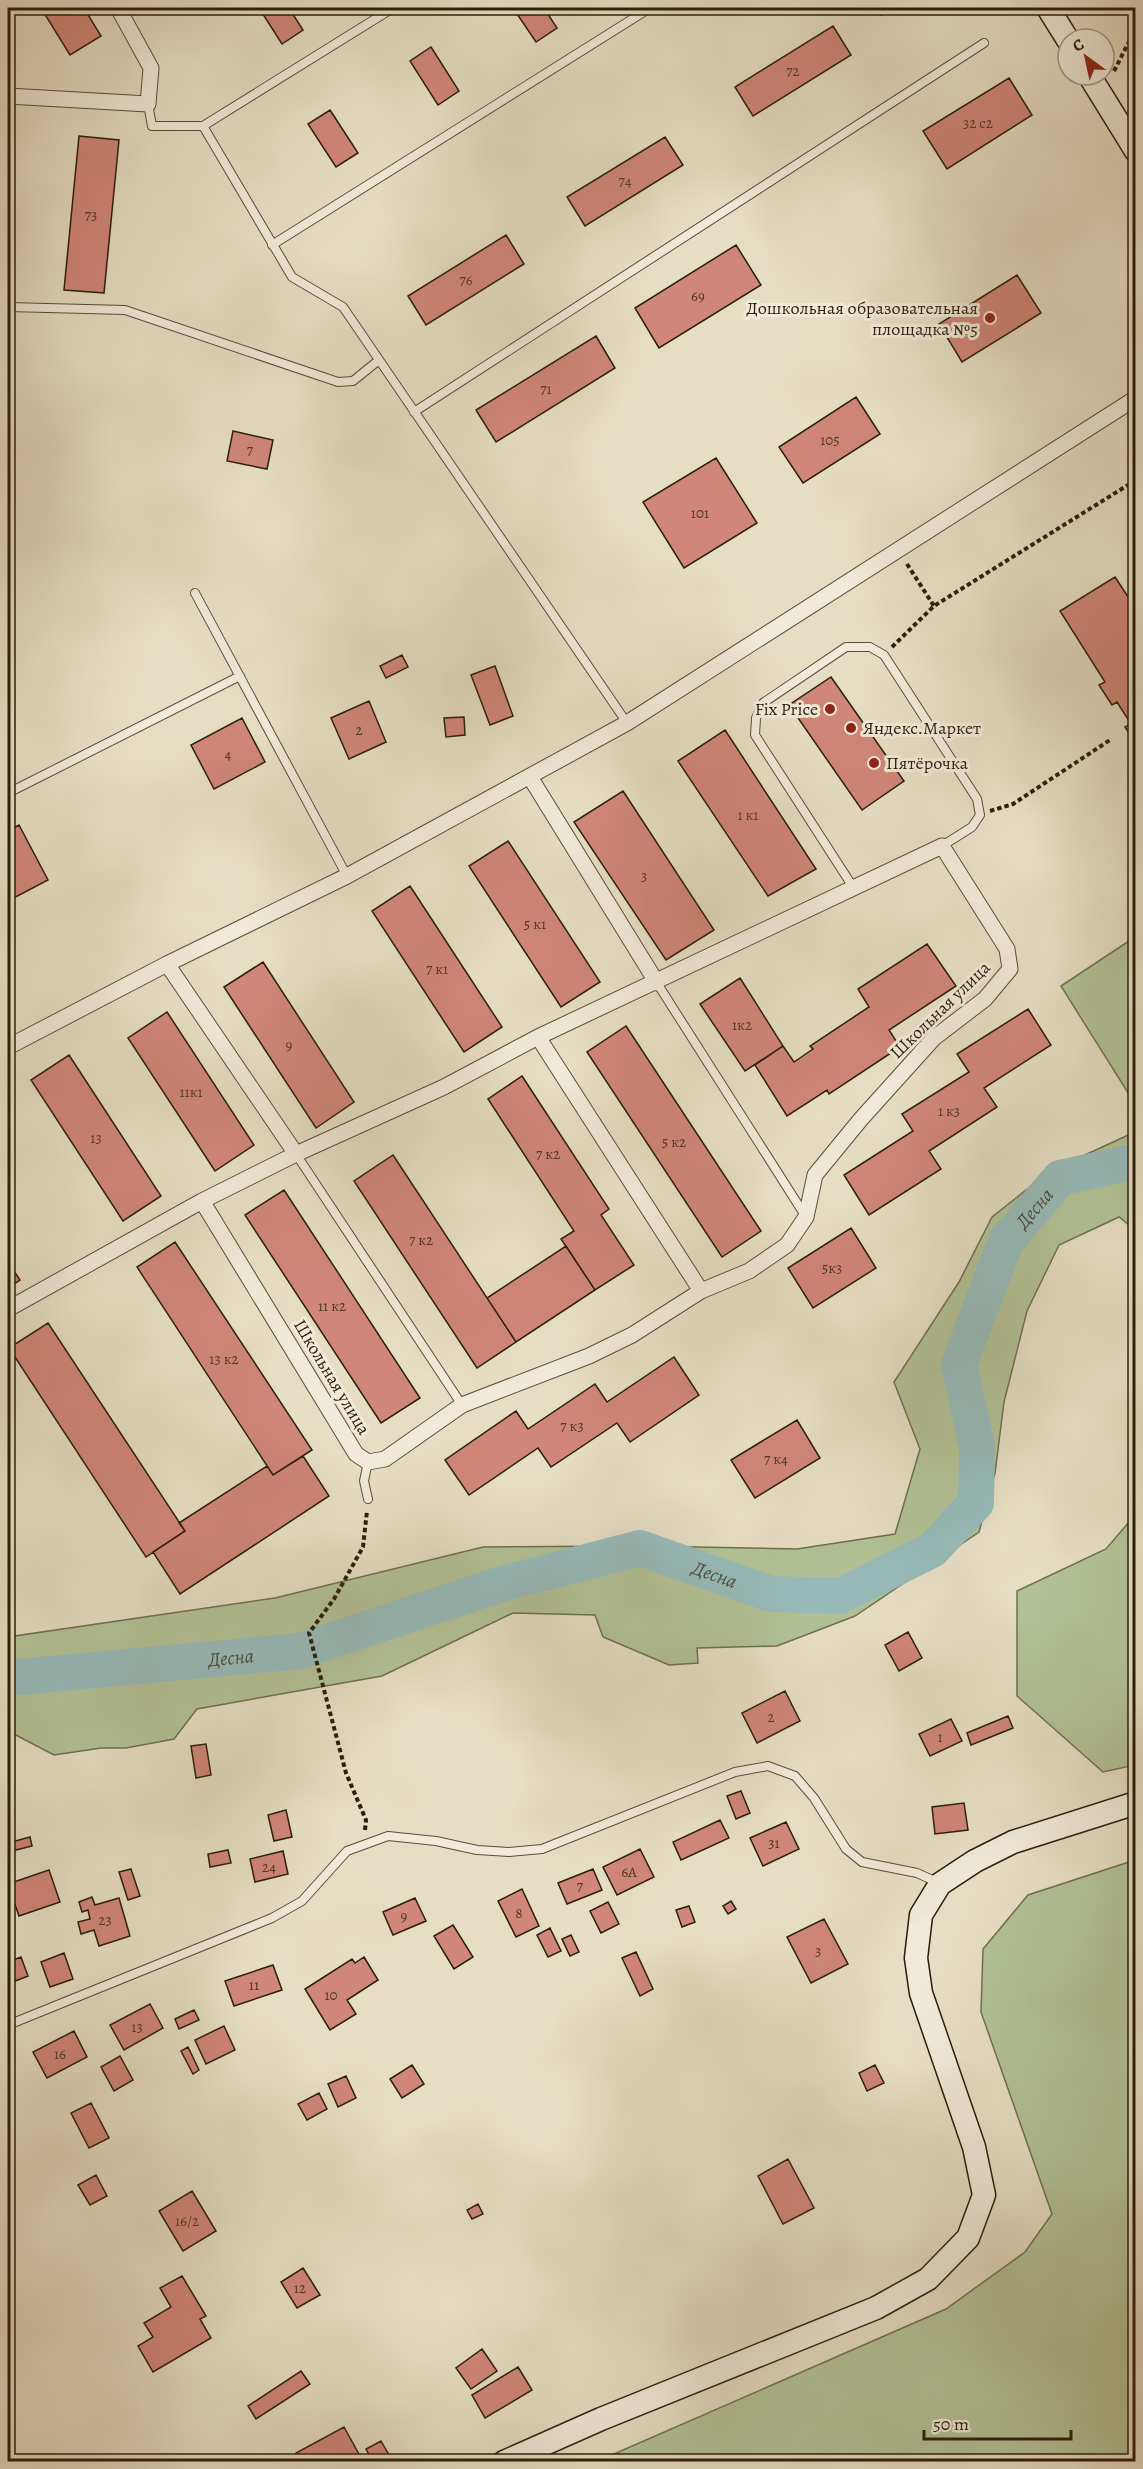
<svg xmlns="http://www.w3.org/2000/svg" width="1143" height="2469" font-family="Alegreya,serif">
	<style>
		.green { fill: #b2c296; stroke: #6e7050; stroke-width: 1.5 }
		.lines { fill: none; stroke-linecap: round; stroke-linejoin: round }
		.river { stroke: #97bbba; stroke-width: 36 }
		.building { fill: #d08678; stroke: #2a1e0b; stroke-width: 1.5 }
		.lane-casing { stroke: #594e39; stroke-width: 10 }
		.street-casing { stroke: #594e39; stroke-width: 17 }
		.secondary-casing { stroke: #2a1e0b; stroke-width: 25 }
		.path { stroke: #2a1e0b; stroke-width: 4; stroke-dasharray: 4.5 3; stroke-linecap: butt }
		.lane { stroke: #efead9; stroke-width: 8 }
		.street { stroke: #efead9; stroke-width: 15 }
		.secondary { stroke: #efead9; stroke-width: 22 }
		.poi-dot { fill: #8f2418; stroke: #efead9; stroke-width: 2 }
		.labels { text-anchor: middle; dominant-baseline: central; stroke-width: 6; stroke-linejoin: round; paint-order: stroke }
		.number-label { font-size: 15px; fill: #543826 }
		.poi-label { font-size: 18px; fill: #2a1e0b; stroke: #efead9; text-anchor: end }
		.street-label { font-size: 18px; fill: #2a1e0b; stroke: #efead9 }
		.water-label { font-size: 20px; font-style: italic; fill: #4b4d40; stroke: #efead9 }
	</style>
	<rect width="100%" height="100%" fill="#e6dec4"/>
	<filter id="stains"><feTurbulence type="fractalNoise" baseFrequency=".00333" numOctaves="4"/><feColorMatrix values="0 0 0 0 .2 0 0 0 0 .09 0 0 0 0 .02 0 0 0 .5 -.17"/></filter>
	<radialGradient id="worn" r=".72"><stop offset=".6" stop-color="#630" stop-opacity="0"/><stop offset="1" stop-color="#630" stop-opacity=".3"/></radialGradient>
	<path class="green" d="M1135 937V1104L1061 986Z
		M1135 1132V1230L1119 1217 1059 1245 1027 1311 1004 1402 995 1473 979 1532 855 1616 777 1646 697 1648 698 1663 669 1665 603 1637 595 1615 513 1613 382 1676 197 1709 174 1739 126 1748H101L54 1755 8 1731V1637L275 1598 483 1547 640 1546 797 1549 895 1534 920 1449 894 1382 959 1282 992 1217 1050 1171Z
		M1135 1515V1765L1103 1772 1017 1696V1591L1106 1549Z
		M1135 1860V2461H598L946 2309 1025 2252 1052 2214 981 2012 983 1949 1028 1895Z"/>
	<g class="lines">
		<path class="river" id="s1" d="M8 1678 300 1651 505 1583 640 1548 771 1594 840 1596 932 1550 976 1503 977 1447 959 1364 1006 1241 1060 1178 1136 1161"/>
	</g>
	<path class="building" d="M41 8H84L101 36 70 55Z
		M259 8H289L303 30 282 44Z
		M513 8H544L557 28 536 42Z
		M877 8H893L881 15Z
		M833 26 851 55 753 116 735 87Z
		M431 47 459 91 438 105 410 61Z
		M1136 63V75L1130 66Z
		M1009 78 1032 115 947 169 923 131Z
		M330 110 358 153 336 167 308 124Z
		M8 129H11L8 165Z
		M79 136 119 140 104 293 64 290Z
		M665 137 683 165 585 226 567 197Z
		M506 235 524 264 426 325 408 296Z
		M736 245 761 285 659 348 635 308Z
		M1017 275 1041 313 962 362 939 324Z
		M596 336 615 368 496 442 476 410Z
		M856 397 880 434 803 483 779 447Z
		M233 431 273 440 267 469 227 461Z
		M716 458 757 523 684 568 643 502Z
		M1115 577 1136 609V744L1125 727 1131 724 1117 702 1112 705 1099 685 1105 682 1060 611Z
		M402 655 408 667 386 678 380 666Z
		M495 666 513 716 490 725 471 675Z
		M831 677 904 781 862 810 789 705Z
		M369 701 386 742 349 759 331 718Z
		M464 717 465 735 446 737 444 718Z
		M242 718 265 762 214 789 191 745Z
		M725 730 816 869 768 896 678 761Z
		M623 791 714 930 666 960 574 822Z
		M19 825 48 880 8 901V831Z
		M508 841 600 982 561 1007 469 866Z
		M410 886 502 1027 464 1052 372 911Z
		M927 944 956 986 889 1030 900 1047 829 1094 827 1090 787 1116 755 1065 783 1046 794 1062 813 1049 810 1046 869 1007 858 989Z
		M263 962 354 1102 316 1128 224 987Z
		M740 978 783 1046 745 1071 700 1004Z
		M1028 1009 1051 1045 984 1088 997 1107 929 1151 941 1169 869 1215 844 1175 913 1131 902 1114 969 1072 957 1054Z
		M167 1012 254 1145 215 1171 128 1038Z
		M626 1026 761 1231 722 1257 587 1052Z
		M69 1055 161 1196 123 1221 31 1080Z
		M522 1076 609 1209 601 1215 634 1265 595 1290 561 1239 574 1231 488 1099Z
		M393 1155 516 1342 477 1368 354 1181Z
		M284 1190 420 1398 381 1423 245 1215Z
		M851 1228 876 1268 813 1308 788 1268Z
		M175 1242 312 1450 273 1475 137 1267Z
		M566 1246 595 1290 516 1342 487 1298Z
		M8 1262 20 1280 8 1288Z
		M48 1323 185 1531 146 1557 9 1348Z
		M674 1357 699 1395 630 1442 617 1423 551 1467 538 1448 469 1495 445 1460 516 1411 528 1429 595 1384 607 1402Z
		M797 1420 820 1458 755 1498 731 1460Z
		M303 1456 329 1496 180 1594 153 1552 185 1531 179 1523 267 1466 273 1475Z
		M908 1632 922 1658 899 1671 885 1645Z
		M785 1691 800 1721 757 1743 742 1713Z
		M1008 1716 1013 1728 971 1745 967 1733Z
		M951 1719 962 1741 930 1756 919 1734Z
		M206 1744 211 1775 196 1778 191 1746Z
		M741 1791 750 1813 736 1819 727 1796Z
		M964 1803 968 1830 935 1834 932 1807Z
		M286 1810 292 1837 274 1841 268 1815Z
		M720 1820 729 1838 681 1860 673 1842Z
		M786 1822 799 1849 763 1866 750 1838Z
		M30 1837 32 1846 8 1852V1843Z
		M640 1849 654 1877 617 1895 603 1867Z
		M228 1850 231 1863 210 1867 208 1854Z
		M283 1851 288 1874 255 1882 250 1859Z
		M131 1869 140 1896 128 1900 119 1872Z
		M593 1869 602 1890 567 1904 558 1883Z
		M49 1870 60 1902 19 1916 8 1884Z
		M522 1889 539 1926 516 1937 498 1901Z
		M92 1897 95 1905 119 1898 130 1936 99 1946 94 1930 81 1934 78 1922 90 1919 88 1910 82 1912 79 1902Z
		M415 1898 426 1921 393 1935 383 1912Z
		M731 1901 736 1909 728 1914 723 1906Z
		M608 1902 619 1924 601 1933 590 1911Z
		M689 1906 695 1922 682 1927 676 1910Z
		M824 1919 848 1964 811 1983 787 1937Z
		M453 1925 473 1957 454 1969 434 1936Z
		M550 1928 561 1951 548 1957 537 1935Z
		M571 1935 579 1952 570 1956 562 1939Z
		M636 1952 653 1989 640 1996 622 1958Z
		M64 1953 73 1979 50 1987 41 1962Z
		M21 1957 28 1976 8 1984V1962Z
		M364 1957 378 1980 347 2000 356 2014 330 2030 305 1989 352 1959 355 1963Z
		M273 1965 282 1990 234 2006 225 1981Z
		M150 2004 163 2028 124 2050 110 2025Z
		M194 2010 199 2020 179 2029 175 2019Z
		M224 2026 235 2050 206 2064 195 2040Z
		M74 2031 87 2057 47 2078 33 2052Z
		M188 2047 199 2070 193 2074 181 2051Z
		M120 2056 133 2080 114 2091 101 2067Z
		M412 2065 424 2084 402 2098 390 2079Z
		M875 2065 884 2083 867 2091 859 2073Z
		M346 2076 356 2098 338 2107 328 2084Z
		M319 2093 327 2109 307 2120 298 2104Z
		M91 2103 109 2138 89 2148 71 2113Z
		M788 2159 814 2208 783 2224 758 2176Z
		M96 2175 107 2196 90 2205 78 2185Z
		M192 2191 216 2231 183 2251 159 2211Z
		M478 2204 483 2214 472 2219 467 2210Z
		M303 2268 320 2295 297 2308 281 2282Z
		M182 2276 206 2316 200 2319 211 2338 153 2372 138 2346 153 2337 144 2323 171 2307 160 2288Z
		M482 2349 497 2371 471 2389 456 2368Z
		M518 2367 532 2390 485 2418 472 2395Z
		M301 2371 310 2384 256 2419 248 2406Z
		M344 2427 360 2456 349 2462H300L296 2453Z
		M381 2441 393 2462H373L366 2449Z
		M256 2455 258 2462H232L243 2458Z"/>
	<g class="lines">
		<g class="lane-casing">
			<path id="lane" d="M148 104 152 126H203L292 277 343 307 627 723
				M203 126 393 8
				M272 245 650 8
				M8 307 125 310 338 382 353 381 379 360
				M414 412 984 43
				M195 593 347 876
				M8 793 240 676
				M853 887 755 735 756 718 763 703 846 647H870L884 655 977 799 980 815 972 827 942 846
				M657 983 806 1217
				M296 1154 462 1405
				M368 1499 364 1481 368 1462
				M8 2025 272 1918 302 1901 347 1851 388 1836 436 1841 477 1850 509 1852 542 1849 735 1772 768 1766 795 1776 814 1798 846 1849 862 1862 917 1873 939 1883"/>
		</g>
		<g class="street-casing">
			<path id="street" d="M8 96 148 104 151 68 118 8
				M530 777 657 983
				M167 964 296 1154
				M8 1047 167 964 347 876 627 723 1136 398
				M202 1201 356 1454 368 1462 385 1459 462 1405 589 1356 632 1335 701 1291 538 1037
				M8 1309 202 1201 296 1154 444 1087 538 1037 942 846 1007 949 1010 969 985 999 934 1038 861 1119 815 1175 806 1217 787 1245 749 1271 701 1291"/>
		</g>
		<g class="secondary-casing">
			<path id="secondary" d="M1048 8 1068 40
				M1089 75 1136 151
				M504 2462 601 2419 876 2308 928 2279 968 2238 984 2195 974 2147 921 1993 916 1958 921 1915 940 1884 975 1861 1013 1842 1136 1803"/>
		</g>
		<path class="path" d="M1114 71 1136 28
			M907 564 934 606
			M892 647 934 606 1136 480
			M990 811 1013 804 1110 740
			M365 1830 366 1820 346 1773 309 1633 334 1599 363 1547 367 1511"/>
		<use href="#lane" class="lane"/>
		<use href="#street" class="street"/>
		<use href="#secondary" class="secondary"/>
	</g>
	<g class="poi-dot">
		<circle cx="990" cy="318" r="6"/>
		<circle cx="830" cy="709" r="6"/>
		<circle cx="851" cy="728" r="6"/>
		<circle cx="874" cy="763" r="6"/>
	</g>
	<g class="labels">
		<g class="number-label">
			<text x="793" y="71">72</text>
			<text x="978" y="123">32 с2</text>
			<text x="625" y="181">74</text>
			<text x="91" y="215">73</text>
			<text x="466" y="280">76</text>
			<text x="698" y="296">69</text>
			<text x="546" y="389">71</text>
			<text x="830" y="440">105</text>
			<text x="250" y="450">7</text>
			<text x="700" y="513">101</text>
			<text x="359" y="730">2</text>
			<text x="228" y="754">4</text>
			<text x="748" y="815">1 к1</text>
			<text x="644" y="876">3</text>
			<text x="535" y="924">5 к1</text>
			<text x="437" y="969">7 к1</text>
			<text x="742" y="1025">1к2</text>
			<text x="289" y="1045">9</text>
			<text x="191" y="1092">11к1</text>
			<text x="949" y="1111">1 к3</text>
			<text x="96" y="1138">13</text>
			<text x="674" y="1142">5 к2</text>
			<text x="548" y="1154">7 к2</text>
			<text x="421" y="1240">7 к2</text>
			<text x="832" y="1268">5к3</text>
			<text x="332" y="1306">11 к2</text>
			<text x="224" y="1359">13 к2</text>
			<text x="572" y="1426">7 к3</text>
			<text x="776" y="1459">7 к4</text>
			<text x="771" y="1717">2</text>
			<text x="940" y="1737">1</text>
			<text x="774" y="1843">31</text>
			<text x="269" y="1867">24</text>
			<text x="629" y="1872">6А</text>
			<text x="580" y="1886">7</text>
			<text x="519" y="1913">8</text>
			<text x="404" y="1916">9</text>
			<text x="105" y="1920">23</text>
			<text x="818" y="1951">3</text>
			<text x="254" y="1985">11</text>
			<text x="331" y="1995">10</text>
			<text x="137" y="2027">13</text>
			<text x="60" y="2054">16</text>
			<text x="187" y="2221">16/2</text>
			<text x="300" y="2288">12</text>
		</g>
		<g class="poi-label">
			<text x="978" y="308">Дошкольная образовательная<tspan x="978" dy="21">площадка №5</tspan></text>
			<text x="818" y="709">Fix Price</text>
			<text x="863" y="728" text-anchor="start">Яндекс.Маркет</text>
			<text x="886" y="763" text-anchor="start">Пятёрочка</text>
		</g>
		<g class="street-label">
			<text transform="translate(940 1010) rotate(-44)">Школьная улица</text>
			<text transform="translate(332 1377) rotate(59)">Школьная улица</text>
		</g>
		<g class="water-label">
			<text stroke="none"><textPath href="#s1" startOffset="1340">Десна</textPath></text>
			<text stroke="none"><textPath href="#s1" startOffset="728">Десна</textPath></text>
			<text stroke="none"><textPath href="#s1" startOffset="224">Десна</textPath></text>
		</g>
	</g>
	<rect width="1143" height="2469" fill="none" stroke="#e6dec4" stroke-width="30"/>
	<rect x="9" y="9" width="1125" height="2451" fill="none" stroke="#2a1e0b" stroke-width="3"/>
	<rect x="15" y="15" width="1113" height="2439" fill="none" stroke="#2a1e0b" stroke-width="1.5"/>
	<g transform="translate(1086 57) rotate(327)"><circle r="28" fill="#efead9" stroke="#a09887" stroke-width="1.5"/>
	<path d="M0-4.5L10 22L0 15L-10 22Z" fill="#8f2418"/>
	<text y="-9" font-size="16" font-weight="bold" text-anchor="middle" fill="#2a1e0b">С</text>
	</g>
	<path d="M924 2430v9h147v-9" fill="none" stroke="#2a1e0b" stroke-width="3"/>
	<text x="933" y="2430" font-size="18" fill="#2a1e0b" stroke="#efead9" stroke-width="4.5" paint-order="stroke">50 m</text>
	<rect width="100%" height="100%" filter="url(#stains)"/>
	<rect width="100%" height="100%" fill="url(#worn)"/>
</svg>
